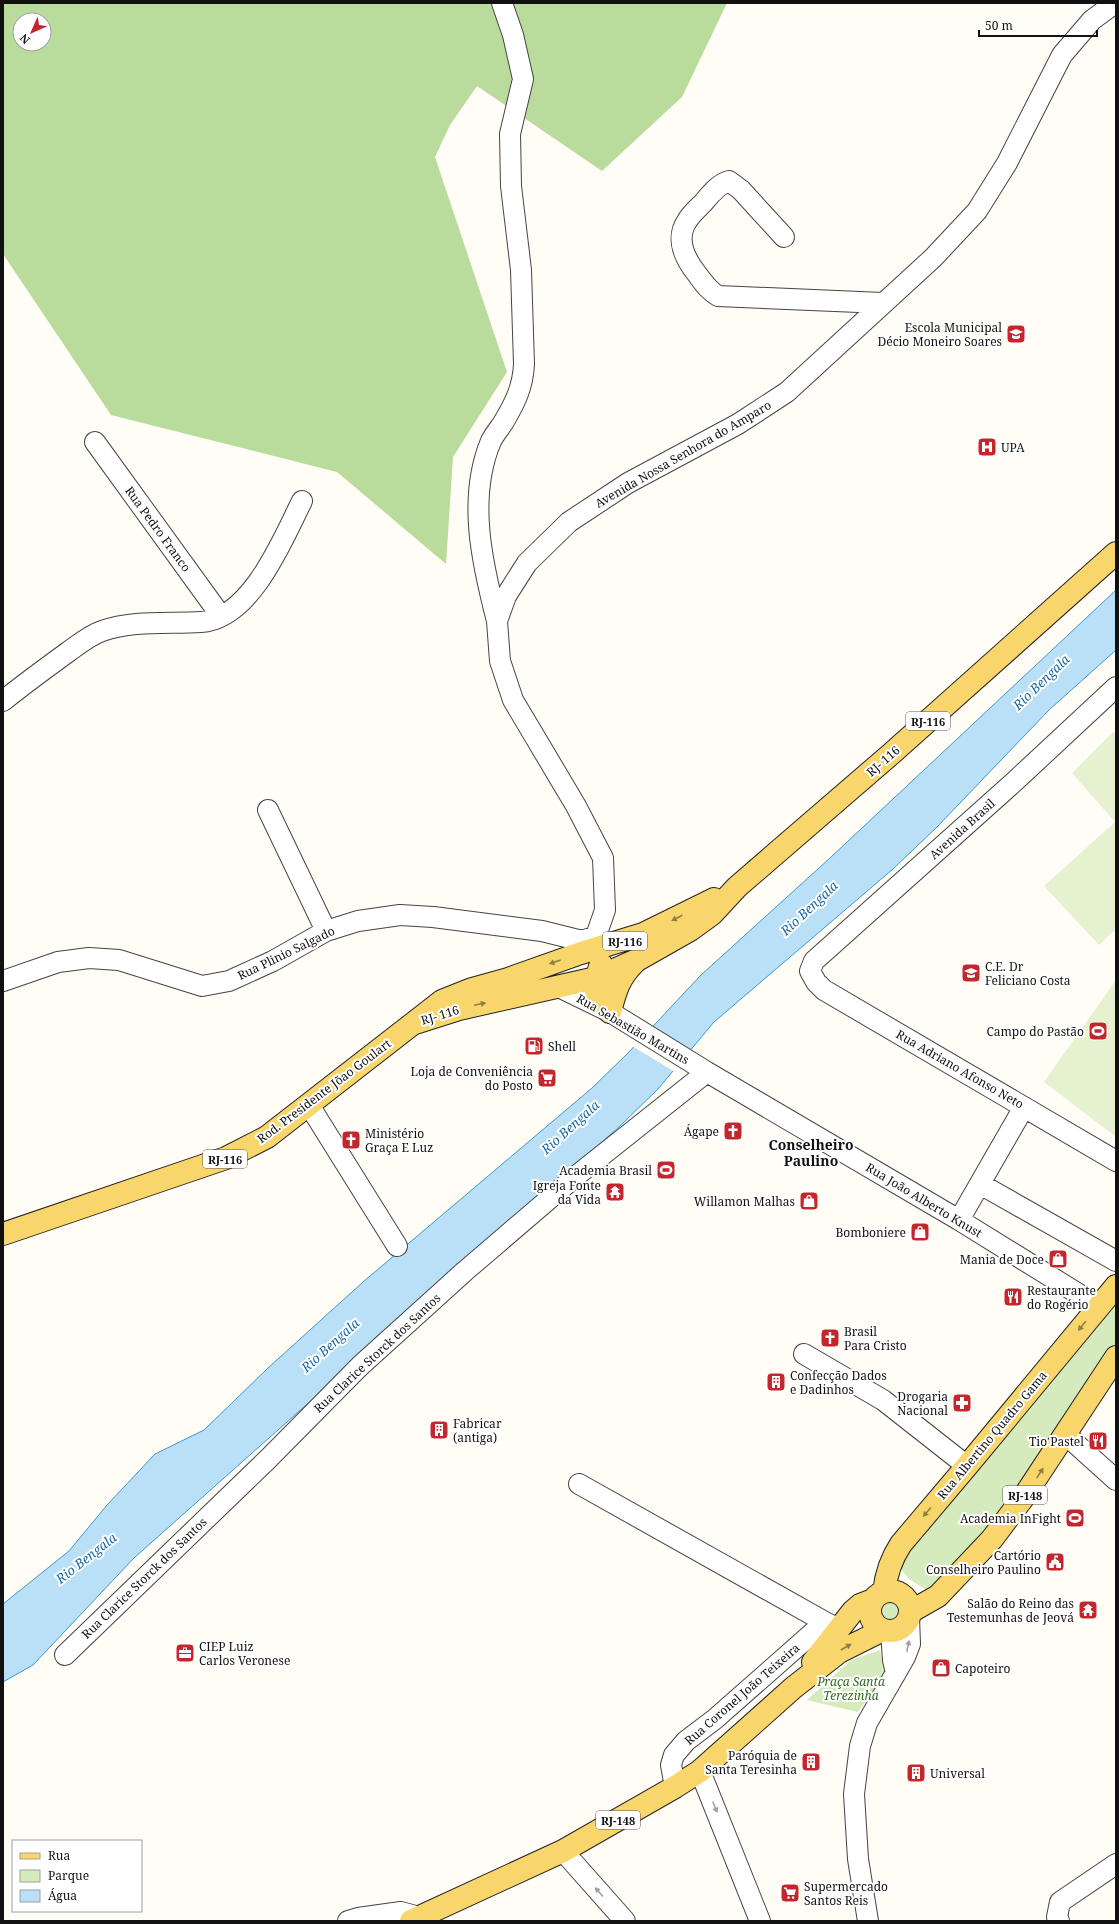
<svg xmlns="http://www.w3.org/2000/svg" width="1119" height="1924" font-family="'Noto Serif',serif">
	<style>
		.green { fill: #d5ebbd }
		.forest { fill: #b9dc9c; fill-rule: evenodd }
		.pitch { fill: #e6f2cf }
		.water { fill: #b9e0f7; stroke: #3f96cf }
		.pier { fill: #fffdf5 }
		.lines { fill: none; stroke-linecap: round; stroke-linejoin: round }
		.minor-casing { stroke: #444; stroke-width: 22 }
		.major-casing { stroke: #222; stroke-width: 24 }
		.minor { stroke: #fff; stroke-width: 20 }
		.major { stroke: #f9d66b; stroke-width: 22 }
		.oneway { fill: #917d42 }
		.oneway2 { fill: #a0a0a0 }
		.labels { text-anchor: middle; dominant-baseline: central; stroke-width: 4; stroke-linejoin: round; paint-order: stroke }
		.shield { fill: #fff; stroke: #585858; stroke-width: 1 }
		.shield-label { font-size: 11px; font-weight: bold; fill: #111 }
		.poi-label { font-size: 12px; fill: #111; stroke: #fff; text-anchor: end }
		.street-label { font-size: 12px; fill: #111; stroke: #fff }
		.park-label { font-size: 12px; font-style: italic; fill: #2f6b1f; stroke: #fff }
		.water-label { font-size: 13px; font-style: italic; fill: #1768a6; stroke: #fff }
		.quarter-label { font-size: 14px; font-weight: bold; fill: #111; stroke: #fff }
	</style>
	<rect width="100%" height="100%" fill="#fffdf5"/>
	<path class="green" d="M1116 1291V1345L1097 1372 1018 1494 933 1594 909 1579 898 1566 900 1558Z
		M879 1610a12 12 0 1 1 24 0a12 12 0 1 1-24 0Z
		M880 1650 886 1674 858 1712 807 1700 851 1660Z"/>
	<path class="forest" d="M3 3H727L682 97 602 171 477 86 450 125 435 157 507 372 453 457 446 564 337 472 111 415 3 254ZM20 20H44V44H20Z"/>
	<path class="pitch" d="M1113 732 1116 734V929L1099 945 1044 886 1115 822 1072 773Z
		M1116 980V1137L1044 1082Z"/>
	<path class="water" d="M1116 590V650L1049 710 937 827 893 869 714 1022 658 1089 620 1126 134 1558 33 1665 3 1682V1604L69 1551 107 1505 155 1454 204 1430 268 1368 363 1282 592 1088 627 1054 701 975 830 858Z"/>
	<path class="pier" d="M648 1029 690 1054 675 1072 632 1046Z"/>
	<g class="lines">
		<g class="minor-casing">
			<path id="minor" d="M784 237 741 190 729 181C718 184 710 195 703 203 698 208 691 214 687 221 675 239 685 259 697 274 703 282 709 291 718 296L883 303
				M95 442 221 616
				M497 621C482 563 467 498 491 441 494 435 499 429 503 423 515 403 523 387 524 364L521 270 511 186 510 134 523 79 513 35 502 3
				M1116 687 1014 782 814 961 810 971 816 982 824 990 1116 1161
				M3 701C24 684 46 668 68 652 78 645 90 635 102 631 133 620 168 624 201 622 251 619 283 539 302 501
				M268 810 326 931
				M595 949 596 936 605 910 603 858 576 806 513 700 500 661 497 621 506 596 527 563 569 522 628 483 738 424 787 392 933 258 977 211 1007 163 1062 55 1092 20 1115 3
				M3 981 58 962 89 958 119 960 202 986 229 981 273 961 326 931 358 921 400 915 433 917 542 931 582 941 596 936
				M559 987 610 1012 707 1072 959 1220 1098 1306
				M309 1105 397 1246
				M980 1184 1116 1261
				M959 1220 1024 1107
				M804 1354 883 1400 967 1466
				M1065 1434 1116 1480
				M579 1484 825 1622
				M891 1631 893 1660 896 1673
				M65 1655 268 1459 360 1366 465 1271 576 1176 707 1072
				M700 1771 760 1921
				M675 1787 671 1765 674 1755 686 1741 715 1719 825 1622 835 1627
				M563 1851 625 1921
				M348 1921 358 1918 401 1912 419 1917
				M868 1921 858 1859 854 1794 860 1746 867 1723 905 1657 910 1644 909 1617
				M1059 1921 1057 1917 1060 1902 1116 1864"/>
		</g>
		<g class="major-casing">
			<path id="major" d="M601 964C592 989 593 993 610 1012
				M610 1012C615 992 619 977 635 962
				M415 1023 459 1009 596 978 639 959 690 930 712 914 737 887 891 754 1116 553
				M3 1234 226 1158 267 1137 442 1001 472 989 508 979 581 953 643 934 714 899
				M870 1611a20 20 0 1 1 40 0a20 20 0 1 1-40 0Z
				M884 1592C886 1574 891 1559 901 1544L967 1466 1116 1286
				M910 1612 938 1596 992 1539 1023 1498 1116 1357
				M813 1662 853 1611 860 1605 873 1600
				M411 1921 563 1851 675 1787 700 1771 793 1688 839 1652 883 1630"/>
		</g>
		<use href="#minor" class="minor"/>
		<use href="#major" class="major"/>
	</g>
	<defs><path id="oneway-solid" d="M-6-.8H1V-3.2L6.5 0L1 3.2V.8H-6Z"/></defs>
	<g class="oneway">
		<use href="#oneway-solid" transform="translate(677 918) rotate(153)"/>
		<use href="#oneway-solid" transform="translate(555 962) rotate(161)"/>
		<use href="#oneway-solid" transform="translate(480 1004) rotate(-12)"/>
		<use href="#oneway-solid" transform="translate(1082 1326) rotate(129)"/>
		<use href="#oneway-solid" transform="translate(1040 1473) rotate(-57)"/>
		<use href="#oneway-solid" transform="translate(927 1512) rotate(131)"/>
		<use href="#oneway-solid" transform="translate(846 1647) rotate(-30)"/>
	</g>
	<g class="oneway2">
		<use href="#oneway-solid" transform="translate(908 1646) rotate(-78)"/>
		<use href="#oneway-solid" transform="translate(715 1807) rotate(68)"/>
		<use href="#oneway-solid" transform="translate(599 1892) rotate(-131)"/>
	</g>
	<defs>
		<g id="school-square" transform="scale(1)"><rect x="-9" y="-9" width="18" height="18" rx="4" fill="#c4262e" stroke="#fff"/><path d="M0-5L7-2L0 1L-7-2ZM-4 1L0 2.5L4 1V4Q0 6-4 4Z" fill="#fff"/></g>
		<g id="hospital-square" transform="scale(1)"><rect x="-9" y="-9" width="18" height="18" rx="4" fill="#c4262e" stroke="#fff"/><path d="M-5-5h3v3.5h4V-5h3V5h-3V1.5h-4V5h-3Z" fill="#fff"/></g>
		<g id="stadium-square" transform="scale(1)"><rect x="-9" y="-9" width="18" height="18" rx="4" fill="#c4262e" stroke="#fff"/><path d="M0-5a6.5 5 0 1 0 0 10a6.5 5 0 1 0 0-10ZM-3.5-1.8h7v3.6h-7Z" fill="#fff"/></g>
		<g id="fuel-square" transform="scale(1)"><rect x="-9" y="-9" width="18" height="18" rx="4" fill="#c4262e" stroke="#fff"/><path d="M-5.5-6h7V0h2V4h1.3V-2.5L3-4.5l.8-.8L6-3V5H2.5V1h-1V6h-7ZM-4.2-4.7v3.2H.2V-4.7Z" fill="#fff"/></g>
		<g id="supermarket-square" transform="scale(1)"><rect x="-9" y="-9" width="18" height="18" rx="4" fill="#c4262e" stroke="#fff"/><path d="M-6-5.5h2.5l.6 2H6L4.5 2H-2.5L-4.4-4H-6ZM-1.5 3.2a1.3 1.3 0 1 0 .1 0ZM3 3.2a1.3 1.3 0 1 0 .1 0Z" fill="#fff"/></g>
		<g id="church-square" transform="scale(1)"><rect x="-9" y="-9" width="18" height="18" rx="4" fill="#c4262e" stroke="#fff"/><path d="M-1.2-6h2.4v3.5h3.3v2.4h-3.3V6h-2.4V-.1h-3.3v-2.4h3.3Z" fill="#fff"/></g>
		<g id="temple-square" transform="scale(1)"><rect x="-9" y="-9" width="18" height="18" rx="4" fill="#c4262e" stroke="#fff"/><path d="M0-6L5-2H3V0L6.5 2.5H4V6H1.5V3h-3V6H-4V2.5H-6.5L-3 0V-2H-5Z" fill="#fff"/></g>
		<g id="shop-square" transform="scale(1)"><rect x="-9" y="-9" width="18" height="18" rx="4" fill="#c4262e" stroke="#fff"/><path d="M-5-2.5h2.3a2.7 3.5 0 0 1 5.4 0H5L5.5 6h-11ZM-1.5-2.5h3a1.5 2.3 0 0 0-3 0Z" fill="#fff"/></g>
		<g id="restaurant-square" transform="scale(1)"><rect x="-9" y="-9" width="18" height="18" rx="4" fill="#c4262e" stroke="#fff"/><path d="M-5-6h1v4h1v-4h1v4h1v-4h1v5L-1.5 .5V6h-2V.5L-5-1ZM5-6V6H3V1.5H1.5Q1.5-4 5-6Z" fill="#fff"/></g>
		<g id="building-square" transform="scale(1)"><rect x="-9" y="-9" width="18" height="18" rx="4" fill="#c4262e" stroke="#fff"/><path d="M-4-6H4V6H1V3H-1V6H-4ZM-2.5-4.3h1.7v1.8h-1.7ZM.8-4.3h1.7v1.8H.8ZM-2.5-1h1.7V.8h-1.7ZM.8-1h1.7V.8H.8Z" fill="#fff"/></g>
		<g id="pharmacy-square" transform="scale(1)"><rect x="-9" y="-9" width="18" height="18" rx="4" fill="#c4262e" stroke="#fff"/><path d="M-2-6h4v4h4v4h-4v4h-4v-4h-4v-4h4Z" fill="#fff"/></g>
		<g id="civic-square" transform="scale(1)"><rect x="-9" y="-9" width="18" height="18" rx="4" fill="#c4262e" stroke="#fff"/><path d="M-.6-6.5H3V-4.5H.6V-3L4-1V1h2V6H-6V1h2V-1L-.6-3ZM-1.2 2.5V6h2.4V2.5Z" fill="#fff"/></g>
		<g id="office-square" transform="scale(1)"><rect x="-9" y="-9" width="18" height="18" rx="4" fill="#c4262e" stroke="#fff"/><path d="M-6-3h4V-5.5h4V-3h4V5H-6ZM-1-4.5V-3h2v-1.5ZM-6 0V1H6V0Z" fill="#fff"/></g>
	</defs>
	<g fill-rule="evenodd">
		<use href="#school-square" x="1016" y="334"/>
		<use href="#hospital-square" x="987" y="447"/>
		<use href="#school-square" x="971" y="973"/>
		<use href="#stadium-square" x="1098" y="1031"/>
		<use href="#fuel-square" x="534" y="1046"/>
		<use href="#supermarket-square" x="547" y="1078"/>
		<use href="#church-square" x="733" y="1131"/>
		<use href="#church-square" x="351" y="1140"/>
		<use href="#stadium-square" x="666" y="1170"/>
		<use href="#temple-square" x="615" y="1192"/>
		<use href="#shop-square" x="809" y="1201"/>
		<use href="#shop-square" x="920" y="1232"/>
		<use href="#shop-square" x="1058" y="1259"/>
		<use href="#restaurant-square" x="1013" y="1297"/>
		<use href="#church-square" x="830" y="1338"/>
		<use href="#building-square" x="776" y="1382"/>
		<use href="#pharmacy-square" x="962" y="1403"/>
		<use href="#building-square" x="439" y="1430"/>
		<use href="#restaurant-square" x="1098" y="1441"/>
		<use href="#stadium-square" x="1075" y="1518"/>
		<use href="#civic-square" x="1055" y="1562"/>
		<use href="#temple-square" x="1088" y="1610"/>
		<use href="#office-square" x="185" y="1653"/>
		<use href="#shop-square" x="941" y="1668"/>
		<use href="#building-square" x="811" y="1762"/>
		<use href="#building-square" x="916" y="1773"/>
		<use href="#supermarket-square" x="790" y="1893"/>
	</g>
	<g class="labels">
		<g class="shield">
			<rect x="906" y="712" width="44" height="18" rx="3"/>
			<rect x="603" y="932" width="44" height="18" rx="3"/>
			<rect x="203" y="1150" width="44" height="18" rx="3"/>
			<rect x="1003" y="1486" width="44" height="18" rx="3"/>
			<rect x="596" y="1811" width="44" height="18" rx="3"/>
		</g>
		<g class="shield-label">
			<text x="928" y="721">RJ-116</text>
			<text x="625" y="941">RJ-116</text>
			<text x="225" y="1159">RJ-116</text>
			<text x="1025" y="1495">RJ-148</text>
			<text x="618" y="1820">RJ-148</text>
		</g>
		<g class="poi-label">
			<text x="1002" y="327">Escola Municipal<tspan x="1002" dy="14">Décio Moneiro Soares</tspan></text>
			<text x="1001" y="447" text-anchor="start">UPA</text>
			<text x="985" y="966" text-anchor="start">C.E. Dr<tspan x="985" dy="14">Feliciano Costa</tspan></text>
			<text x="1084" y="1031">Campo do Pastão</text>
			<text x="548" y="1046" text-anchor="start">Shell</text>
			<text x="533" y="1071">Loja de Conveniência<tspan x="533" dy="14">do Posto</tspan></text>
			<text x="719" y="1131">Ágape</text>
			<text x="365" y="1133" text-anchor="start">Ministério<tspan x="365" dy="14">Graça E Luz</tspan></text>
			<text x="652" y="1170">Academia Brasil</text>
			<text x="601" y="1185">Igreja Fonte<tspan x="601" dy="14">da Vida</tspan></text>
			<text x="795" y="1201">Willamon Malhas</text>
			<text x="906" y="1232">Bomboniere</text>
			<text x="1044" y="1259">Mania de Doce</text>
			<text x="1027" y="1290" text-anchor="start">Restaurante<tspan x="1027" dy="14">do Rogério</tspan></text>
			<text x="844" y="1331" text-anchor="start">Brasil<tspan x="844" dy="14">Para Cristo</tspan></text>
			<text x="790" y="1375" text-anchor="start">Confecção Dados<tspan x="790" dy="14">e Dadinhos</tspan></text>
			<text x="948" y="1396">Drogaria<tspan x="948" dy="14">Nacional</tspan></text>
			<text x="453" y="1423" text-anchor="start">Fabricar<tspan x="453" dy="14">(antiga)</tspan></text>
			<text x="1084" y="1441">Tio Pastel</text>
			<text x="1061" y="1518">Academia InFight</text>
			<text x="1041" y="1555">Cartório<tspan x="1041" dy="14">Conselheiro Paulino</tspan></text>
			<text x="1074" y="1603">Salão do Reino das<tspan x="1074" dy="14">Testemunhas de Jeová</tspan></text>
			<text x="199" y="1646" text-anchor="start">CIEP Luiz<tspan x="199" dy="14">Carlos Veronese</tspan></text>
			<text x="955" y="1668" text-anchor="start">Capoteiro</text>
			<text x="797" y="1755">Paróquia de<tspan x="797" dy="14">Santa Teresinha</tspan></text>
			<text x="930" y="1773" text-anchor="start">Universal</text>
			<text x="804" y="1886" text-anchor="start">Supermercado<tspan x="804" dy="14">Santos Reis</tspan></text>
		</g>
		<g class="street-label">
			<text transform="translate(683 454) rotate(-30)">Avenida Nossa Senhora do Amparo</text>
			<text transform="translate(158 529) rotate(54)">Rua Pedro Franco</text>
			<text transform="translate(883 761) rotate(-41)">RJ- 116</text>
			<text transform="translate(962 829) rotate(-42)">Avenida Brasil</text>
			<text transform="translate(286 953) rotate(-26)">Rua Plinio Salgado</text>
			<text transform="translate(440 1015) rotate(-17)">RJ- 116</text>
			<text transform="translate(633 1029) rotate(30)">Rua Sebastião Martins</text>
			<text transform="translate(960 1069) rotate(30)">Rua Adriano Afonso Neto</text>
			<text transform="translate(324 1091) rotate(-37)">Rod. Presidente Jõao Goulart</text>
			<text transform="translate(924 1200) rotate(31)">Rua João Alberto Knust</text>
			<text transform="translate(377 1353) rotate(-43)">Rua Clarice Storck dos Santos</text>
			<text transform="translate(992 1435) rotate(-50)">Rua Albertino Quadro Gama</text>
			<text transform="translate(144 1578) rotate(-44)">Rua Clarice Storck dos Santos</text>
			<text transform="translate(742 1694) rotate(-41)">Rua Coronel João Teixeira</text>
		</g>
		<g class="park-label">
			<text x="851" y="1681">Praça Santa<tspan x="851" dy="14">Terezinha</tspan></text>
		</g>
		<g class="water-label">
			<text transform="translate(1041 682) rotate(-44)">Rio Bengala</text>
			<text transform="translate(809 908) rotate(-43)">Rio Bengala</text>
			<text transform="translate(570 1127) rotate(-42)">Rio Bengala</text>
			<text transform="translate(330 1345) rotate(-42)">Rio Bengala</text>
			<text transform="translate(86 1558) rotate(-38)">Rio Bengala</text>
		</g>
		<g class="quarter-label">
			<text x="811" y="1144">Conselheiro<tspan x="811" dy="16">Paulino</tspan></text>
		</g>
	</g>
	<rect width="1119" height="1924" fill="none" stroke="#111111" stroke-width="8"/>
	<rect x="12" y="1840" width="130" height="72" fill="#ffffff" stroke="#a0a0a0"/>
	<rect x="20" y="1853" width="20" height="6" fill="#f9d66b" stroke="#a0a0a0"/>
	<text x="48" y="1860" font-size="12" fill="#111111">Rua</text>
	<rect x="20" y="1870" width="20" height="12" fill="#d5ebbd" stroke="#a0a0a0"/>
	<text x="48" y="1880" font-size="12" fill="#111111">Parque</text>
	<rect x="20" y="1890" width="20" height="12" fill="#b9e0f7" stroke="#a0a0a0"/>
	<text x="48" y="1900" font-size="12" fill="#111111">Água</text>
	<g transform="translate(32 32) rotate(225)"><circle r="19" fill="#ffffff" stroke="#a0a0a0"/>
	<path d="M0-3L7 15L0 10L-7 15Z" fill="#c4262e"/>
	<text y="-6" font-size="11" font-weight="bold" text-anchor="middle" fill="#111111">N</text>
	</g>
	<path d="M979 30v6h118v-6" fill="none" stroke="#111111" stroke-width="2"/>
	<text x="985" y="30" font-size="12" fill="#111111" stroke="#ffffff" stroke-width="3" paint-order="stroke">50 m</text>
</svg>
